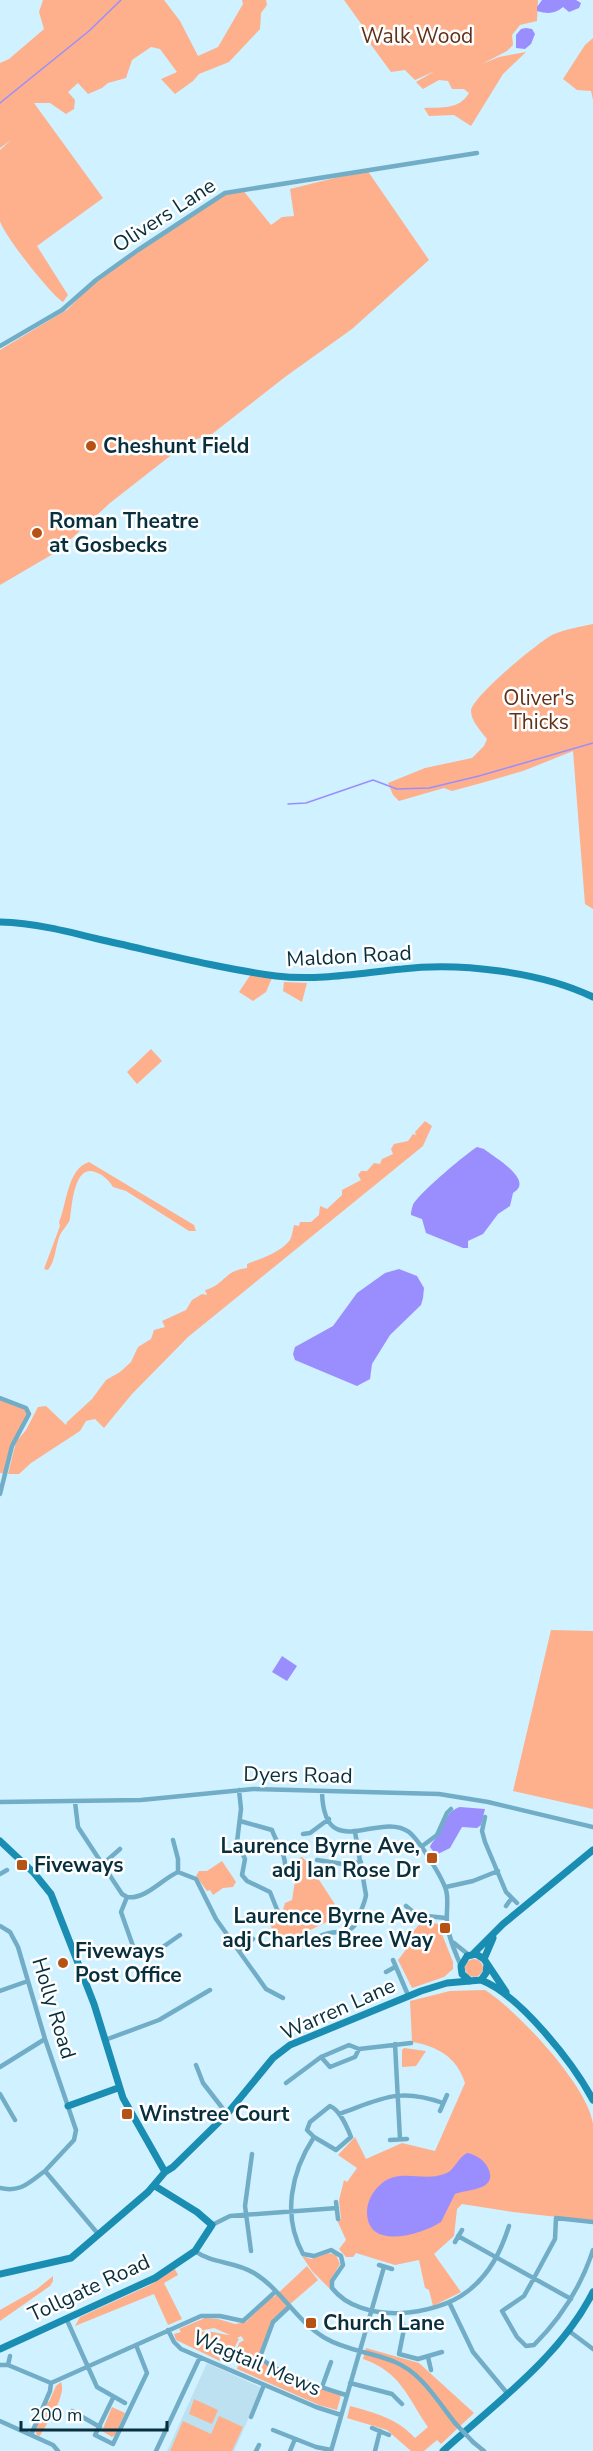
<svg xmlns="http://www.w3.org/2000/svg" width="593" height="2451" font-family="'Nunito Sans',sans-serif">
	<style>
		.built { fill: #bde1f1 }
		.green { fill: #fdb08b }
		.water { fill: #9a8eff }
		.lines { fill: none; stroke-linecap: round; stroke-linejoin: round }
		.stream { stroke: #9a8eff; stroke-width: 1.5 }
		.street { stroke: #71adc7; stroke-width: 4.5 }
		.secondary { stroke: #1a8db3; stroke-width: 7 }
		.street-bridge { stroke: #71adc7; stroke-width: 4.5 }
		.poi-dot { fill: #b55317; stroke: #fff; stroke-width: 2 }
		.labels { text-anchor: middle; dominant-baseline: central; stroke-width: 5; stroke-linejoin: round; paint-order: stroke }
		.park-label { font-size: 21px; fill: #603119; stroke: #fff }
		.street-label { font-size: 21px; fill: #082f3d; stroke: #fff }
		.poi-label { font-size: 21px; font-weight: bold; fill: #082f3d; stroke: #fff; text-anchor: start }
	</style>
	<rect width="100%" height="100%" fill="#d0f1ff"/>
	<path class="built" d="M207 2363 262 2388 234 2451H167Z"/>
	<path class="green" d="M43 0H164L180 21 198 56 218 47 243 4 242 0H266L267 5 261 13 260 29 229 62 199 74 193 81 175 94 161 79 177 72 160 49 151 47 132 60 126 78 108 83 102 88 88 94 78 83 68 92 75 100 74 109 66 114 50 103H34L103 198 37 246 68 295 63 302C51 295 3 234 0 221 0 205 0 168 0 150L11 140 0 148V63L9 59 44 29 39 12Z
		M344 0H538L537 21 520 25 512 35 513 45 507 51 482 64 499 57 526 52 503 74 471 126 454 115 429 116 424 108C442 107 459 110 469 93L464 89H452L448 81 439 80 423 89 416 82 435 71 415 80 405 70 391 72 369 42 367 32Z
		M593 38V100L591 91 577 90 563 79 585 45Z
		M367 170 429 260 352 329 285 377 212 434 188 442 110 503 58 551 0 585V350L68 309 96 280 225 193 242 189 271 225 282 217 294 216 290 189Z
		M593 624V909L585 904 573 751 523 771 485 782 452 791 444 788 399 801 393 795 388 783 425 768 472 758 484 746 487 739C481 731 471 721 471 711 471 697 539 642 552 635 565 629 579 627 593 624Z
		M251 974 272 978 266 992 253 1001 239 992Z
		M284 982 307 983 302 1002 283 991Z
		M151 1049 162 1061 137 1084 127 1072Z
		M425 1121 432 1126 423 1146 188 1337 132 1394 104 1428 95 1419 86 1421 80 1431 31 1463 19 1474H8L16 1442 26 1430 38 1407 46 1406 66 1425 67 1422 92 1399 106 1380 120 1372 131 1362 138 1347 151 1339 154 1330 165 1327 162 1321 186 1310 192 1300 202 1294 207 1295 205 1290C225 1285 223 1271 247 1268V1264C260 1259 281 1252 290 1240 292 1236 293 1229 294 1225L299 1226 300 1222H311L319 1215 320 1206 327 1209 342 1195V1190L361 1180 358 1175 361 1171H367L374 1163 380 1164 382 1159 393 1154 391 1149 394 1144 408 1141 413 1134 416 1135 415 1132Z
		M89 1162 194 1225 196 1231H189L126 1191 113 1187C109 1180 102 1174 95 1172 74 1164 72 1206 70 1219 68 1225 63 1229 60 1235 55 1247 56 1260 48 1270L44 1269 60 1226 59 1222C67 1204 67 1169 89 1162Z
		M0 1398 29 1410 15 1438 4 1474 0 1473Z
		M551 1630 593 1631V1809L513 1791Z
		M302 1857 308 1863 338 1909 333 1919 281 1944 270 1925 281 1916 285 1903 292 1900 295 1881 292 1868 293 1860Z
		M222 1861 236 1882 233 1887 223 1888 213 1895 210 1890 207 1891 196 1876 199 1871H207Z
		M422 1921 438 1924 453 1962V1969L444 1977 412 1988 398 1960 411 1943 412 1933Z
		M465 1968a9 9 0 1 1 18 0a9 9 0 1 1-18 0Z
		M485 1990C517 2010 588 2086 593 2124 593 2154 593 2190 593 2221L513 2212 462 2204 457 2209 454 2236 434 2254 461 2292 433 2306 429 2290 425 2288 419 2260 395 2265 356 2253 353 2257H346L339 2249 346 2240 337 2220 341 2219 339 2200 344 2180 347 2182 357 2168 338 2155 355 2137 366 2159 402 2143 435 2151 465 2083C457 2057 437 2046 412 2042L410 2001 450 1991Z
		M404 2048 426 2051 416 2066 402 2067V2050Z
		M328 2253 336 2255 340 2264 330 2281V2289L312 2271 302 2256 311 2259Z
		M307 2266 318 2280 274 2318 258 2356 262 2363 321 2389 341 2395 337 2410 319 2405 237 2369 240 2358 236 2352 239 2343 244 2340 241 2336 237 2338 239 2339 232 2352 225 2354 214 2343 197 2339 200 2332C212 2330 221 2335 230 2335L214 2328 199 2331 195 2340C206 2343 215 2346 223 2355L220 2361 176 2340 174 2334 181 2332 179 2329 205 2318 218 2319 235 2324 246 2322 271 2297H274Z
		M175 2269 178 2275 164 2283 182 2319 168 2325 154 2294 75 2326 80 2317 150 2285Z
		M53 2276V2281L50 2286 0 2321V2310L37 2289Z
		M366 2348 419 2363 474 2413 441 2444 437 2440 424 2451H411L387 2430 347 2418 350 2406C375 2413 397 2418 415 2438L428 2427C407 2397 401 2372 363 2359Z
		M61 2382C67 2396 46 2424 40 2436L37 2435 35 2430 47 2401 49 2402 56 2386Z
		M194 2399 218 2410 212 2424 189 2414Z
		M112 2407 125 2413 115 2435 112 2437 102 2431Z
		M219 2416 243 2427 232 2451H170L183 2421 211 2434Z"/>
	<path class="water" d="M542 0H576L581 3 579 8 569 12 563 7C555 14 548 14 537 11V7Z
		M526 28 532 29 535 34 531 44 525 49 516 48V35L521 29Z
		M477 1147 484 1149C495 1158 535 1180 513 1193L510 1206 498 1214 483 1234 468 1241V1248H463L426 1233 422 1219 411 1215C411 1212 412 1207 413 1205 417 1195 467 1153 477 1147Z
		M399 1269 417 1276 424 1288 423 1298 421 1305 390 1335 372 1364 370 1379 357 1386 295 1360 293 1354 295 1347 333 1326 357 1293 385 1273Z
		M282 1656 297 1666 287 1681 272 1672Z
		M460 1807 485 1809 481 1825 477 1828 462 1827 450 1848 436 1855 430 1847C431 1843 435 1840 438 1835 445 1824 446 1811 460 1807Z
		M467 2153C474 2154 483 2159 487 2166 501 2191 466 2189 455 2194L441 2222C421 2235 367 2251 367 2212 367 2201 373 2191 381 2184 400 2168 423 2182 444 2174 455 2171 457 2158 467 2153Z"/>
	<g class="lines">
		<path class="stream" d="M0 103 89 31 121 0
			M288 804 306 803 373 780 397 789 429 788 479 776 593 743"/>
		<path class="street" d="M0 346 62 310 96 280 138 250 225 193 477 153
			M0 1398 26 1408 29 1414 12 1446 0 1494
			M239 1790 241 1809 237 1842 245 1859 242 1875 247 1881 270 1892 278 1912
			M322 1792C324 1865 379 1810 409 1832 419 1840 442 1877 446 1890 449 1900 446 1911 447 1922 448 1936 455 1952 461 1966
			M0 1802 141 1800 253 1789 439 1794 488 1802 593 1827
			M75 1802 78 1827 122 1894 127 1897C145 1900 162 1879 178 1872L196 1879 216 1919 266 1989 283 1998
			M485 1817 482 1831 485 1842 506 1892 517 1903
			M240 1821 272 1830C276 1842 285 1852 285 1864
			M303 1834 310 1833 329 1819
			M173 1840 178 1859V1872
			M421 1847 437 1835 447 1813 451 1809
			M317 1860 343 1864 361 1862
			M103 1864 120 1849
			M0 1874 7 1870
			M446 1887 473 1881 498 1871
			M127 1897 121 1912 134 1949 142 1956H150L180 1935
			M406 1906 417 1915 446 1918
			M506 1906 511 1899
			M0 1926 10 1932 18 1947 45 2039 76 2130 74 2140 45 2171 99 2235
			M320 1936C339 1927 352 1940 360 1914 362 1907 365 1902 366 1895L355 1832
			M454 1943 469 1955
			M239 1950 253 1939
			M393 1960 408 1995
			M386 1972 395 1967
			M0 1991 28 1981
			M105 2040 159 2020 210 1990
			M395 2044 400 2139
			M359 2049 355 2057 330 2067 321 2057 349 2045 359 2049 411 2043
			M196 2065 203 2083 227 2114
			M0 2067 45 2039
			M286 2083 321 2057
			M0 2094 15 2120
			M330 2106C340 2110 347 2127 351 2137L336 2150 314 2137 307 2130 310 2122Z
			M440 2111 447 2095
			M339 2114C381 2099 398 2087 443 2103
			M314 2137C291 2172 282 2216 303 2254L314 2256 331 2250 341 2256 343 2265 332 2281V2288C361 2325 435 2317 468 2291 490 2274 501 2251 509 2226
			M390 2140 407 2139
			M0 2188C21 2193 29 2182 45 2171
			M336 2202 338 2219
			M593 2222 556 2218 555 2239 534 2278 524 2296 502 2311 517 2337 526 2346 534 2345C561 2318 581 2287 593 2250
			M212 2225 230 2216 337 2208
			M458 2236 571 2299
			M455 2242 462 2230
			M195 2251C212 2264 235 2261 254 2273 282 2290 297 2322 325 2338 347 2351 372 2352 395 2362 422 2373 438 2402 455 2423
			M251 2251 245 2206 252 2154
			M379 2265 392 2269
			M449 2302 473 2352 507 2393
			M289 2307 273 2322 260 2357C273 2372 326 2389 346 2395
			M401 2314 404 2329 399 2354 418 2359 442 2352
			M66 2318 97 2387 125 2403
			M168 2330 174 2342 181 2349 316 2407 341 2415
			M569 2331 593 2349
			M136 2345 201 2316H220L243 2321 275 2292
			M428 2357 431 2370
			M0 2365H8L51 2383 136 2345 147 2373 113 2444 95 2435 113 2398
			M8 2365 10 2356
			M350 2383 392 2394 402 2404
			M322 2387 331 2362
			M72 2411 100 2427
			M251 2417 264 2385
			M0 2421 53 2445 58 2451
			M372 2428 389 2435
			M273 2430 316 2447 331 2450
			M31 2435 50 2391 51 2383
			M473 2442 484 2451
			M156 2451 200 2357
			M256 2451 259 2445
			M290 2451 295 2439
			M331 2451 384 2267
			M375 2451 380 2431"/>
		<path class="secondary" d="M0 922C34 923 66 931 98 939 157 952 216 968 276 976 318 981 360 973 402 969 460 962 541 972 593 997
			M0 1841 34 1873 51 1894 94 2004 123 2098 165 2172
			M473 1954 503 1924 593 1850
			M484 1959 493 1938
			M481 1980C520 1995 573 2063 593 2100
			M470 1981 462 1974 461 1966 467 1956 476 1954 484 1959 506 1992
			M68 2106 118 2088
			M0 2274 71 2258 148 2192 165 2172 173 2167 227 2114 273 2058 290 2045 421 1991 447 1983 481 1980 486 1973 487 1964
			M0 2349 155 2278 195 2251 212 2225 197 2212 155 2186
			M443 2451C496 2403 560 2357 593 2292"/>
		<path class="street-bridge" d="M455 2423 473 2442"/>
	</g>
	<g class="poi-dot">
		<circle cx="91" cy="446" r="6"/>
		<circle cx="37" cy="533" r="6"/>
		<rect x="426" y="1852" width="12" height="12" rx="3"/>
		<rect x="16" y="1859" width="12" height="12" rx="3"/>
		<rect x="439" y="1922" width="12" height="12" rx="3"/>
		<circle cx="63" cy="1963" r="6"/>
		<rect x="121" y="2108" width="12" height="12" rx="3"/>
		<rect x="305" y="2317" width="12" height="12" rx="3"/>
	</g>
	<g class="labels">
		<g class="park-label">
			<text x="417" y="36">Walk Wood</text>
			<text x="539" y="698">Oliver's<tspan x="539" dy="24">Thicks</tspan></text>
		</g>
		<g class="street-label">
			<text transform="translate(164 215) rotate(-33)">Olivers Lane</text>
			<text transform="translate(349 956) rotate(-3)">Maldon Road</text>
			<text transform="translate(298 1775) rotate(1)">Dyers Road</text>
			<text transform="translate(54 2008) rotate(73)">Holly Road</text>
			<text transform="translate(338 2009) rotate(-24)">Warren Lane</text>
			<text transform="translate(89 2288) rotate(-25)">Tollgate Road</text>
			<text transform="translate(257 2363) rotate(23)">Wagtail Mews</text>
		</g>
		<g class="poi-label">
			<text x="103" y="446">Cheshunt Field</text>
			<text x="49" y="521">Roman Theatre<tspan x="49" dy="24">at Gosbecks</tspan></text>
			<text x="420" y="1846" text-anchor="end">Laurence Byrne Ave,<tspan x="420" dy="24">adj Ian Rose Dr</tspan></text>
			<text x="34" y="1865">Fiveways</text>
			<text x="433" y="1916" text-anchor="end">Laurence Byrne Ave,<tspan x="433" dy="24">adj Charles Bree Way</tspan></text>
			<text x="75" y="1951">Fiveways<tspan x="75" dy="24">Post Office</tspan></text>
			<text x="139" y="2114">Winstree Court</text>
			<text x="323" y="2323">Church Lane</text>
		</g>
	</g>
	<path d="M21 2421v9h146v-9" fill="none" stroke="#082f3d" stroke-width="3"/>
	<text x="30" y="2421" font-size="18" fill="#082f3d" stroke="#ffffff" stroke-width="4.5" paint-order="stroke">200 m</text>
</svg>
